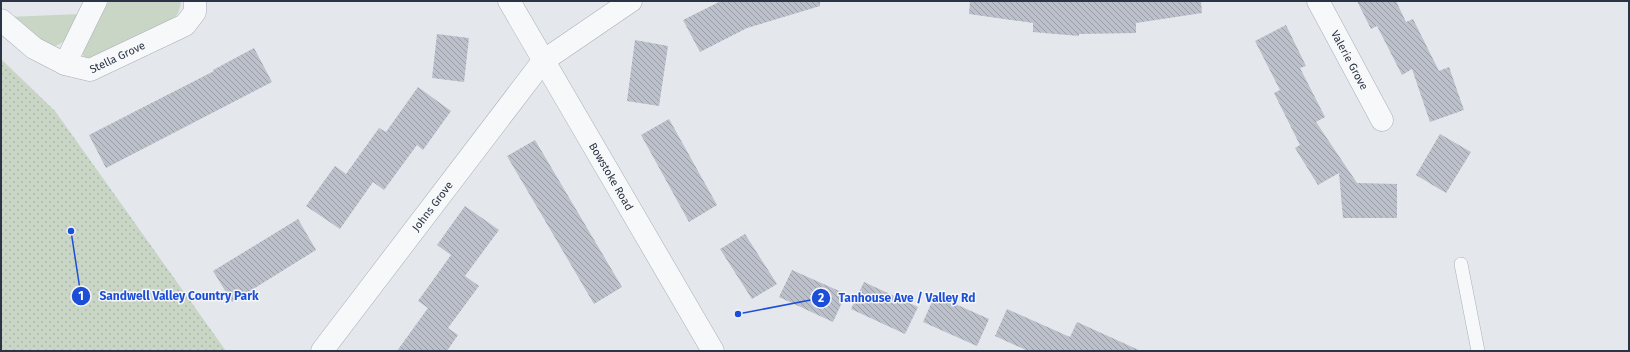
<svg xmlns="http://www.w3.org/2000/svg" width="1630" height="352" font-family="'Fira Sans',sans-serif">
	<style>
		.grass { fill: #c9d6c5 }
		.park { fill: url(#park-dots) }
		.building { fill: url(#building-back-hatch) }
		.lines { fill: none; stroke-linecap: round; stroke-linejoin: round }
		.lane-casing { stroke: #a9aeb7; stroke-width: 14 }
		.street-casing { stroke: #a9aeb7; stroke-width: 23 }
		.lane { stroke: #f7f8fa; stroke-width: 13 }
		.street { stroke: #f7f8fa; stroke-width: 22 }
		.labels { text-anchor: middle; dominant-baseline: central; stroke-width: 3; stroke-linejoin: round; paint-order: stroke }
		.street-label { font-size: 11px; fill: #2b3445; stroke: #f4f6f9 }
		.leader { fill: none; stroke: #1d4ed8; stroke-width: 1.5 }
		.callout-dot { fill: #1d4ed8; stroke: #f4f6f9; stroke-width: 1.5 }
		.mark-label { font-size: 12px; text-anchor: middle; font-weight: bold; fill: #fff }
		.callout-label { font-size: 12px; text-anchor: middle; font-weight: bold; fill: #1d4ed8; stroke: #f4f6f9; stroke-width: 3; stroke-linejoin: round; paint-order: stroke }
	</style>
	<defs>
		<pattern id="park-dots" width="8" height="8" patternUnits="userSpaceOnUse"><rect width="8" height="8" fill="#c9d6c5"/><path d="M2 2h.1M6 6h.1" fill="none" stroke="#adb8ab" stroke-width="1.8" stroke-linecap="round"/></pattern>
		<pattern id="building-back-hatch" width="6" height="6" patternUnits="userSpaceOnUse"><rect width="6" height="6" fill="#bbc0ca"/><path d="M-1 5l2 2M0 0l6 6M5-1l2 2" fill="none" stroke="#989da6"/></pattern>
	</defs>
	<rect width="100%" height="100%" fill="#e4e7ec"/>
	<path class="grass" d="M109 1H181C180 10 178 15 172 21L94 62 85 60 82 52Z
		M81 14C73 29 67 47 47 47L8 17Z"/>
	<path class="park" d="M1 59 55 111 226 351H1Z"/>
	<path class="building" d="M721 1H820V6L747 28 700 52 683 20Z
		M970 1H1201L1202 13 1136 23V33L1079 34V36L1033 32V23L969 14Z
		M1357 1H1396L1406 22 1413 19 1439 71 1449 67 1464 110 1430 122 1412 69 1402 75 1377 26 1371 29Z
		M1286 25 1306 66 1300 68 1325 117 1316 122 1357 183 1397 184V218H1343L1339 173 1318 185 1295 148 1300 145 1274 93 1280 90 1255 41Z
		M437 34 469 38 464 82 432 78Z
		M635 40 668 46 659 106 627 101Z
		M254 48 272 82 106 168 89 135 214 71 213 70Z
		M418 87 451 111 423 150 417 145 384 190 373 182 340 229 306 206 335 166 346 174 379 128 386 132Z
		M669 119 717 205 689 222 641 135Z
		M1440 134 1471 152 1446 193 1416 175Z
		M535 140 622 287 594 304 507 156Z
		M465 206 499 230 465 276 479 286 448 328 458 335 447 351H397L428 308 418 301 451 255 437 245Z
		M298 219 316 250 232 302 213 271Z
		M745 234 777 284 752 299 720 249Z
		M792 270 846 294 833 322 779 297Z
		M864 282 918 307 905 334 851 309Z
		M935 295 989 319 977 346 923 322Z
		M1007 309 1070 337 1077 322 1141 351H1028L995 336Z"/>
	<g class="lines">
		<g class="lane-casing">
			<path id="lane" d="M1461 264 1478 351"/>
		</g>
		<g class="street-casing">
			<g id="street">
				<path id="s1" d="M509 1 713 351"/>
				<path id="s2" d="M1318 1 1382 120"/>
				<path id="s3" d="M1 20 34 48 65 64 90 70 185 25 195 12V1"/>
				<path d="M65 64 96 1"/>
				<path id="s4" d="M322 351 543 61 631 1"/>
			</g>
		</g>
		<use href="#lane" class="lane"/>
		<use href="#street" class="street"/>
	</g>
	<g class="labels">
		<g class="street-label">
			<text stroke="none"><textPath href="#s3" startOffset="134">Stella Grove</textPath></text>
			<text stroke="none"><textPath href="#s2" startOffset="67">Valerie Grove</textPath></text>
			<text stroke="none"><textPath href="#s1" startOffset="203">Bowstoke Road</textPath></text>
			<text stroke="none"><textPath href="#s4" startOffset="182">Johns Grove</textPath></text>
		</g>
	</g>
	<path class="leader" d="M71 231L81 296M738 314L821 298"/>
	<g class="callout-dot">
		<circle cx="71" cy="231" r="4"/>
		<circle cx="738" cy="314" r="4"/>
		<circle cx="81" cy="296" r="10"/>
		<circle cx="821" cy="298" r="10"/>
	</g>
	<g class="mark-label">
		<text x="81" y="300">1</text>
		<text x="821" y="302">2</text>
	</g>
	<g class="callout-label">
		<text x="179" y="300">Sandwell Valley Country Park</text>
		<text x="907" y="302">Tanhouse Ave / Valley Rd</text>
	</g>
	<rect width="1630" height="352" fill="none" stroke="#2b3445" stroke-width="4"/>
</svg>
